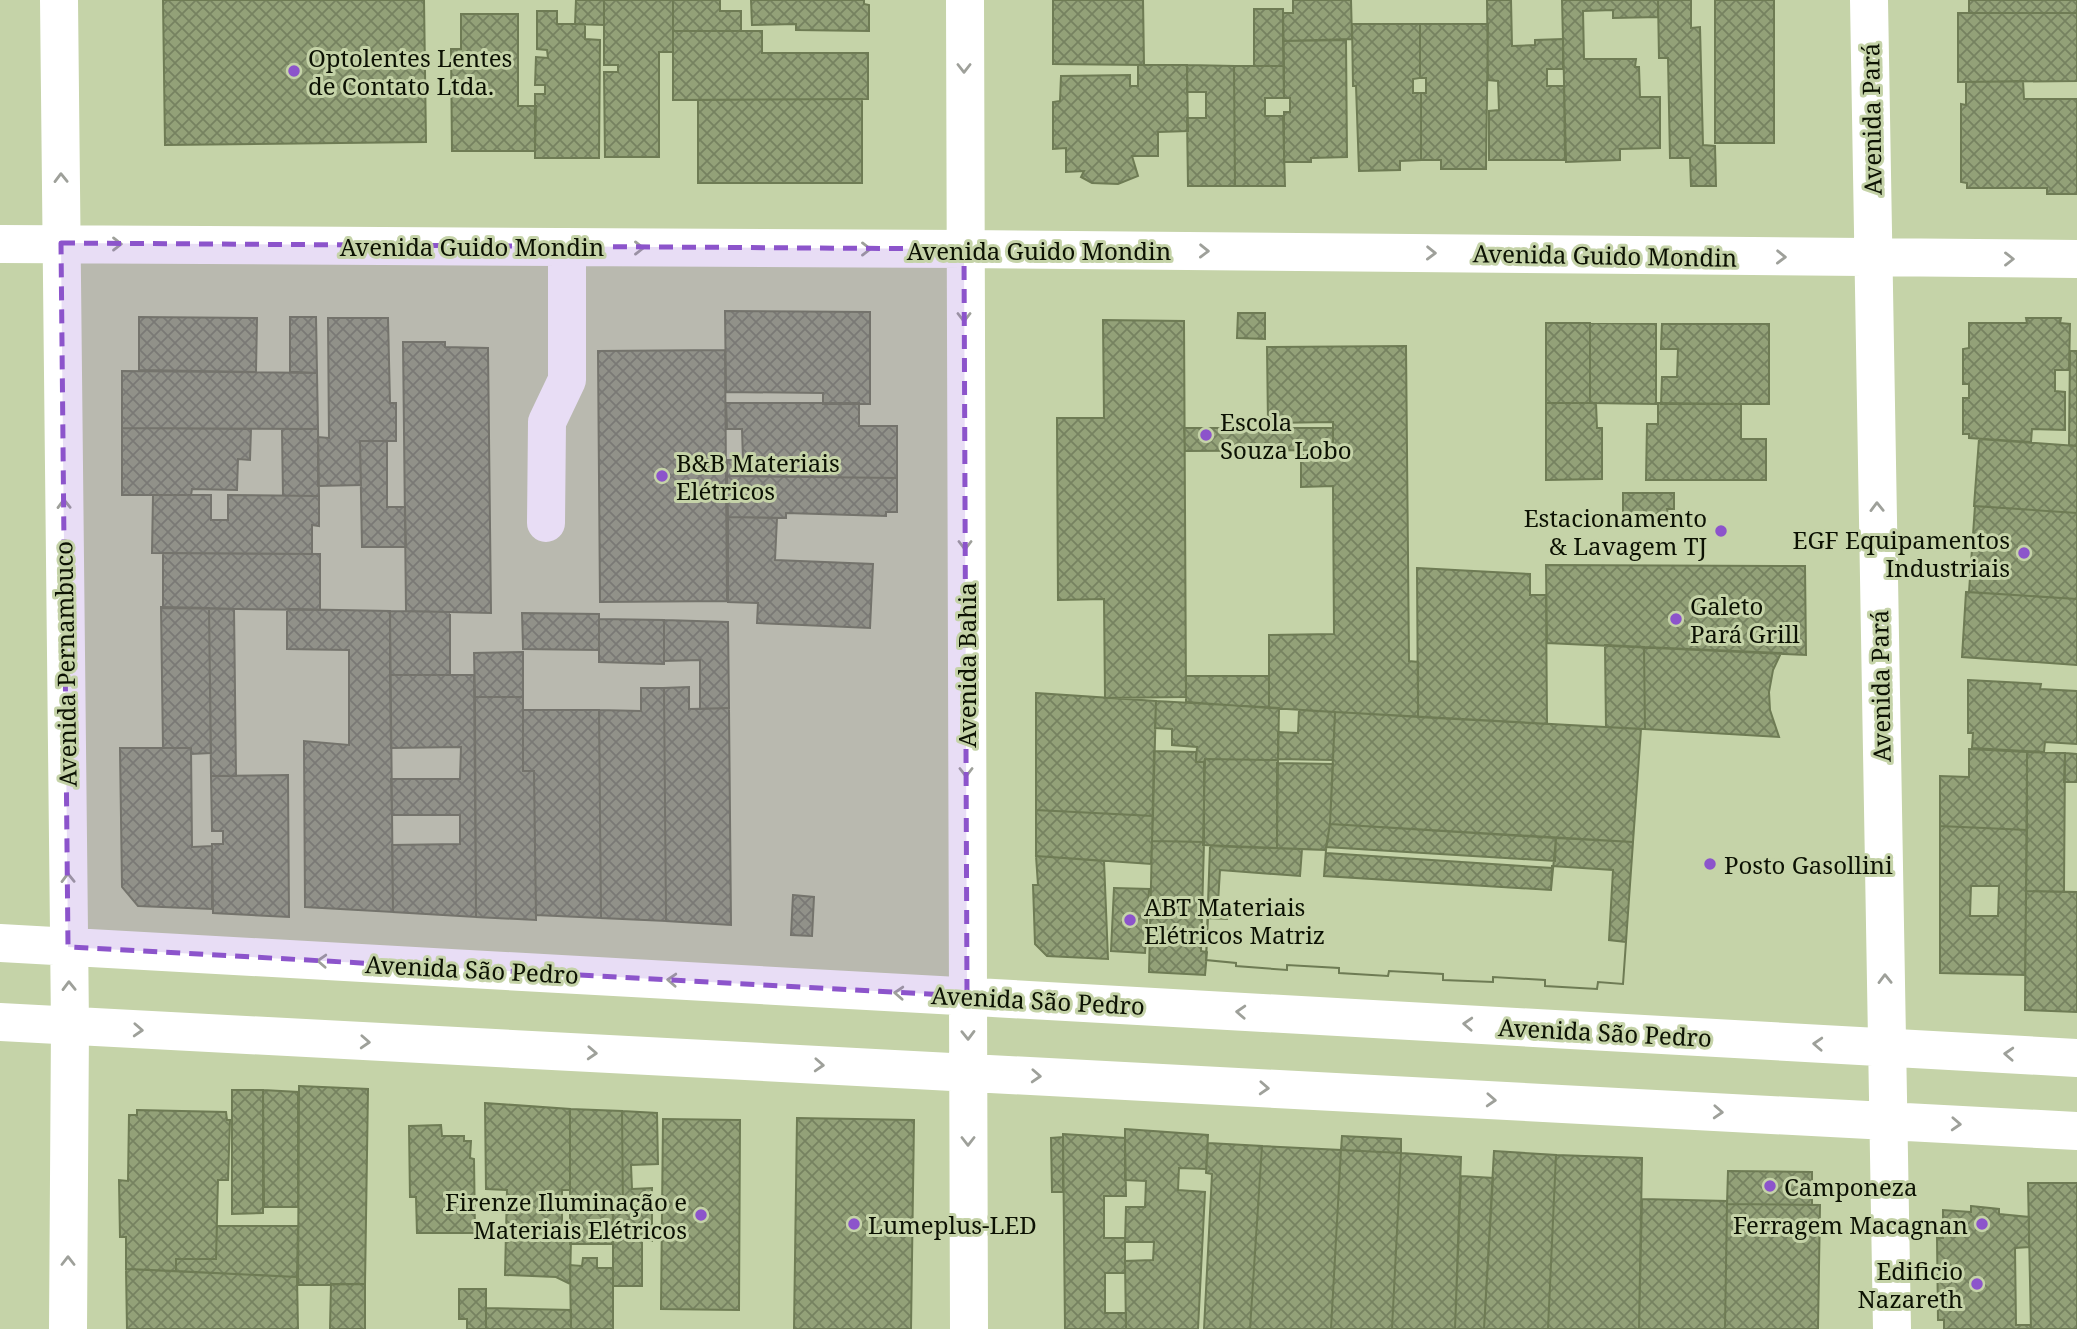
<svg xmlns="http://www.w3.org/2000/svg" width="2077" height="1329" font-family="'Noto Serif',serif">
	<style>
		.building { fill: url(#building-cross-hatch); stroke: #6e7b54; stroke-width: 2; fill-rule: evenodd }
		.lines { fill: none; stroke-linecap: round; stroke-linejoin: round }
		.minor { stroke: #fff; stroke-width: 38 }
		.oneway { stroke: #9ea09a }
		.marked { fill: #8c54cb; fill-opacity: 0.2; stroke: #8c54cb; stroke-width: 5; stroke-dasharray: 14 9; stroke-linejoin: round }
		.poi-dot { fill: #8c54cb; stroke: #c5d3a8; stroke-width: 2.5 }
		.labels { text-anchor: middle; dominant-baseline: central; stroke-width: 6; stroke-linejoin: round; paint-order: stroke }
		.poi-label { font-size: 24px; fill: #0c1103; stroke: #c5d3a8; text-anchor: start }
		.street-label { font-size: 24px; fill: #0c1103; stroke: #c5d3a8 }
	</style>
	<defs>
		<pattern id="building-cross-hatch" width="8" height="8" patternUnits="userSpaceOnUse" patternTransform="scale(1.75)"><rect width="8" height="8" fill="#93a178"/><path d="M0 0l8 8M0 8l8-8" fill="none" stroke="#768260"/></pattern>
	</defs>
	<rect width="100%" height="100%" fill="#c5d3a8"/>
	<path class="building" d="M163 0H424L426 142 165 145Z
		M576 0H604V25L575 24Z
		M604 0H673V52H659V157H605L604 72H618V65H604Z
		M673 0H720V11H741V31H673Z
		M751 0H864V4L869 5V31L796 30V24L752 25Z
		M1053 0H1143L1144 65 1053 64Z
		M1293 0H1351L1352 39 1283 41V13H1293Z
		M1487 0H1511L1512 46 1535 45V40L1563 39V69H1547V86H1564L1565 160H1489V111L1499 110 1498 81 1488 80Z
		M1562 0H1658V17L1613 18V10L1583 11 1584 59H1636L1635 67H1639L1640 97H1660V148L1620 149V160L1566 162Z
		M1658 0H1691V28L1700 27 1703 145 1715 146 1716 186H1691L1690 158H1670L1668 58H1659Z
		M1715 0H1774V143H1715Z
		M1969 0H2077V13H1969Z
		M1254 9H1283L1284 66H1254Z
		M537 11H557V24H585V39L600 40 599 158H535V94H545V85H535L536 57 548 58 547 50 537 49Z
		M1958 13H2077V81L1958 82Z
		M461 14H518V106H536L535 151H452L451 49H461Z
		M1352 24H1420V78L1413 79V93H1421V160L1400 161V170L1359 171 1356 86H1353Z
		M1420 24H1488L1486 169H1441V160H1421V93H1426V78H1420Z
		M673 31H762V53H868V99L673 100Z
		M1346 40 1347 157 1311 158V162H1284V112H1290V98H1284L1283 41Z
		M1138 65H1187L1188 131 1158 132V156H1132L1138 176 1118 184 1092 183 1081 177 1084 171 1066 172V148L1053 149V102L1060 101 1061 76 1130 75V86H1138Z
		M1187 65 1234 66 1235 186H1188L1187 118H1206V92H1187Z
		M1234 66H1284V98H1265V116H1283L1285 186H1235Z
		M2023 81 2024 99H2077V194H2047V188H1967V183L1961 182V104L1966 105V82Z
		M862 99V183H698V100Z
		M725 311 870 312V404H823V393L726 392Z
		M1238 313H1265V339L1237 338Z
		M139 317 257 318 256 372 139 370Z
		M290 317H316L317 373 290 372Z
		M328 318H388L390 403H396V441H360L361 485 318 486V437L329 438Z
		M2026 318H2061L2060 323 2070 324 2069 370H2055V391L2065 392V430L2032 429 2031 442 1969 438V434H1963V398H1969V384H1963V349L1969 348V323H2027Z
		M1103 320 1184 321 1186 697 1105 698 1104 599 1058 600 1057 418H1104Z
		M1546 323H1590V403H1546Z
		M1590 323 1656 324V404L1590 403Z
		M1662 324H1769V404H1661L1662 377H1677L1678 349H1661Z
		M403 342H445V347L488 348 491 613 406 611Z
		M1406 346 1409 661 1418 662V717L1269 708V635L1334 634 1333 486 1301 487V455H1333V422L1268 423 1267 347Z
		M725 350 727 601 600 602 598 351Z
		M2070 351H2077V446L2069 445Z
		M122 371 317 373 318 429 122 428Z
		M726 403H859V426H897V478L727 476V460H743L742 429H727Z
		M1546 403H1596L1597 428H1602V479L1546 480Z
		M1658 403 1741 404V439H1766V480H1646L1647 424H1658Z
		M122 428 251 429 250 460 238 459 237 490 192 489 191 495H122Z
		M1184 428H1333V450L1185 451Z
		M282 429H318L319 496H283Z
		M1979 439 2077 446V513L1974 506Z
		M360 441H387V507H405L406 547H362Z
		M727 476 897 478V512H886V516L786 513V518L728 517Z
		M1623 493H1674V509H1667L1668 514H1623Z
		M153 495H211V520H228V495L319 496V526L312 525V554L152 553Z
		M1975 506 2077 513V599L1969 592Z
		M728 517 777 518 775 560 873 564 870 628 757 623 758 603 728 602Z
		M163 553 320 554V610L163 608Z
		M1546 565 1805 566 1806 655 1547 643Z
		M1417 568 1530 574V595H1546L1547 724 1418 717Z
		M1966 592 2077 599V665L1962 657Z
		M161 607 209 608 211 753 191 754V748H163Z
		M209 608 234 609 236 776H211Z
		M287 609 390 611 393 912 305 907 304 741 349 745V650L287 649Z
		M390 611 450 612V675H390Z
		M522 613 599 614V650L523 649Z
		M599 619 664 620V664L599 662Z
		M664 620 728 622 729 708 700 709V660L664 661Z
		M1605 645 1644 647 1645 729 1606 727Z
		M1644 647 1781 653 1773 670 1769 692 1770 710 1779 737 1645 729Z
		M523 652V697H475L474 653Z
		M390 675H474L476 917 393 912 392 845 460 844V815H392L391 779H460L461 747 391 748Z
		M1186 676H1269V708L1186 702Z
		M1968 680 2041 684 2040 689 2077 691V744L2045 742 2044 752 1972 748 1973 733H1968Z
		M689 687V709L729 708 731 925 666 921 664 688Z
		M641 688H664L666 921 601 918 599 710 641 711Z
		M1036 693 1156 701 1153 816 1036 810Z
		M475 697H523V771H534L536 920 476 917Z
		M1156 701 1279 708 1278 760 1205 759 1204 762H1196L1197 747 1172 745V729L1155 728Z
		M523 710H599L601 918 536 915 534 771H523Z
		M1299 710 1335 712 1333 760 1278 759V732L1298 733Z
		M1335 712 1641 729 1633 842 1330 824Z
		M120 748H191L192 847 212 846V909L138 906 122 887Z
		M1969 749 2027 752V830L1940 826V776L1969 777Z
		M1154 751 1196 752V762H1204V842L1152 841Z
		M2027 752 2065 753 2064 892 2026 891Z
		M2065 753 2077 754V782H2064Z
		M1205 759 1278 760 1277 848 1203 845Z
		M1277 763 1333 764 1330 824 1326 850 1277 848Z
		M288 775 289 917 213 913 212 844H223V831H212L211 776Z
		M1036 810 1153 816 1151 864 1036 856Z
		M1330 824 1556 838 1555 861 1326 847Z
		M1940 826 2027 830 2025 975 1940 973ZM1971 886H1999L1998 916H1970Z
		M1556 838 1633 842 1623 984 1598 982 1597 989 1545 986V980L1493 977V982L1443 980V974L1389 971 1388 976 1339 973V968L1287 965V970L1236 966V963L1206 960 1210 846 1326 850 1324 876 1551 890Z
		M1152 841 1204 842 1201 951 1207 952 1205 975 1149 972Z
		M1302 849 1326 850 1324 876 1551 890 1552 866 1613 870 1609 940 1626 942 1623 984 1598 982 1597 989 1545 986V980L1493 977V982L1443 980V974L1389 971 1388 976 1339 973V968L1287 965V970L1236 966V963L1206 960 1208 918 1227 919 1228 904 1218 903 1220 870 1300 876Z
		M1326 853 1552 868 1551 890 1324 876Z
		M1036 856 1104 861 1108 959 1047 956 1035 944 1033 885H1038Z
		M1114 888 1149 889 1145 953 1111 951Z
		M2026 891 2077 892V1012L2025 1010Z
		M793 895 814 897 812 936 791 935Z
		M299 1086 368 1089 365 1284 298 1285Z
		M232 1090H263V1213L232 1214Z
		M263 1090 298 1092V1207H264Z
		M485 1103 570 1109V1190H562V1239H571L570 1284 556 1277 505 1275 507 1190 486 1189Z
		M570 1109 622 1111 623 1212H570Z
		M137 1110 226 1112 227 1120H230L228 1180H218L216 1259H176V1271L126 1269V1237H120L119 1180 128 1181 129 1115H137Z
		M622 1111 657 1113 658 1164 631 1165 632 1189 652 1188V1241H642V1286H613V1212H623Z
		M797 1118 914 1120 911 1329H794Z
		M663 1119 740 1120 739 1310 661 1309Z
		M441 1125 442 1136H464V1141H471L470 1158 474 1159 475 1233H417L416 1197H410L409 1126Z
		M1125 1129 1208 1135 1206 1169 1179 1168 1178 1190 1205 1192 1198 1329H1126L1125 1261 1153 1260 1154 1242H1125L1126 1207H1145L1146 1181 1125 1180Z
		M1063 1134 1125 1138 1126 1196H1104V1238H1125V1273H1105V1313H1126V1329H1065Z
		M1342 1136 1401 1139V1153L1341 1150Z
		M1063 1137V1192H1052L1051 1138Z
		M1208 1143 1262 1146 1250 1329H1204L1212 1174 1206 1173Z
		M1262 1146 1341 1150 1331 1329H1250Z
		M1341 1150 1401 1153 1392 1329H1331Z
		M1494 1151 1556 1155 1548 1329H1484Z
		M1401 1153 1461 1157 1455 1329H1392Z
		M1556 1155 1642 1158 1639 1329H1548Z
		M1728 1171 1812 1172V1205L1727 1204Z
		M1461 1176 1493 1178 1484 1329H1455Z
		M2028 1183H2077V1329H2031Z
		M1642 1199 1727 1201 1725 1329H1639Z
		M1727 1204 1820 1205 1818 1329H1725Z
		M1971 1206 1999 1209V1214L2029 1217V1247L2015 1248 2016 1325H2030L2031 1329H1944V1320H1938L1937 1238H1943V1210L1971 1212Z
		M570 1212H613L612 1244H570Z
		M217 1226H298L297 1277 176 1271V1259H216Z
		M583 1258H597V1268H613V1329H571L570 1265 582 1266Z
		M126 1269 297 1277 298 1329H127Z
		M331 1284H365V1329H330Z
		M459 1289H486V1329H467V1319H459Z
		M486 1308 571 1310V1329H486Z"/>
	<g class="lines">
		<path class="minor" d="M59 0 70 1026 68 1329
			M965 0 969 1329
			M1869 0 1892 1329
			M0 244 964 249 2077 259
			M546 523 547 422 567 380V247
			M0 943 2077 1058
			M0 1022 2077 1131"/>
	</g>
	<defs><path id="oneway-chevron" d="M-2-3.5L2.5 0L-2 3.5" fill="none" stroke-width="1.6" stroke-linecap="round" stroke-linejoin="round" transform="scale(1.75)"/></defs>
	<g class="oneway">
		<use href="#oneway-chevron" transform="translate(964 68) rotate(90)"/>
		<use href="#oneway-chevron" transform="translate(61 178) rotate(-91)"/>
		<use href="#oneway-chevron" transform="translate(117 244)"/>
		<use href="#oneway-chevron" transform="translate(639 248)"/>
		<use href="#oneway-chevron" transform="translate(866 249)"/>
		<use href="#oneway-chevron" transform="translate(1204 251) rotate(1)"/>
		<use href="#oneway-chevron" transform="translate(1431 253) rotate(1)"/>
		<use href="#oneway-chevron" transform="translate(1781 257) rotate(1)"/>
		<use href="#oneway-chevron" transform="translate(2009 259)"/>
		<use href="#oneway-chevron" transform="translate(964 317) rotate(90)"/>
		<use href="#oneway-chevron" transform="translate(64 504) rotate(-91)"/>
		<use href="#oneway-chevron" transform="translate(1877 507) rotate(-91)"/>
		<use href="#oneway-chevron" transform="translate(965 545) rotate(90)"/>
		<use href="#oneway-chevron" transform="translate(966 772) rotate(90)"/>
		<use href="#oneway-chevron" transform="translate(68 878) rotate(-91)"/>
		<use href="#oneway-chevron" transform="translate(322 961) rotate(-177)"/>
		<use href="#oneway-chevron" transform="translate(1885 979) rotate(-91)"/>
		<use href="#oneway-chevron" transform="translate(672 980) rotate(-177)"/>
		<use href="#oneway-chevron" transform="translate(69 986) rotate(-91)"/>
		<use href="#oneway-chevron" transform="translate(899 993) rotate(-177)"/>
		<use href="#oneway-chevron" transform="translate(1241 1012) rotate(-177)"/>
		<use href="#oneway-chevron" transform="translate(1468 1024) rotate(-177)"/>
		<use href="#oneway-chevron" transform="translate(138 1030) rotate(3)"/>
		<use href="#oneway-chevron" transform="translate(968 1035) rotate(89)"/>
		<use href="#oneway-chevron" transform="translate(365 1042) rotate(3)"/>
		<use href="#oneway-chevron" transform="translate(1818 1044) rotate(-177)"/>
		<use href="#oneway-chevron" transform="translate(592 1053) rotate(3)"/>
		<use href="#oneway-chevron" transform="translate(2009 1054) rotate(-177)"/>
		<use href="#oneway-chevron" transform="translate(819 1065) rotate(3)"/>
		<use href="#oneway-chevron" transform="translate(1036 1076) rotate(3)"/>
		<use href="#oneway-chevron" transform="translate(1264 1088) rotate(3)"/>
		<use href="#oneway-chevron" transform="translate(1491 1100) rotate(3)"/>
		<use href="#oneway-chevron" transform="translate(1718 1112) rotate(3)"/>
		<use href="#oneway-chevron" transform="translate(1956 1124) rotate(3)"/>
		<use href="#oneway-chevron" transform="translate(968 1141) rotate(90)"/>
		<use href="#oneway-chevron" transform="translate(68 1261) rotate(-90)"/>
	</g>
	<path class="marked" d="M61 243 964 249 967 996 68 947Z"/>
	<g class="poi-dot">
		<circle cx="294" cy="71" r="7"/>
		<circle cx="1206" cy="435" r="7"/>
		<circle cx="662" cy="476" r="7"/>
		<circle cx="1721" cy="531" r="7"/>
		<circle cx="2024" cy="553" r="7"/>
		<circle cx="1676" cy="619" r="7"/>
		<circle cx="1710" cy="864" r="7"/>
		<circle cx="1130" cy="920" r="7"/>
		<circle cx="1770" cy="1186" r="7"/>
		<circle cx="701" cy="1215" r="7"/>
		<circle cx="854" cy="1224" r="7"/>
		<circle cx="1982" cy="1224" r="7"/>
		<circle cx="1977" cy="1284" r="7"/>
	</g>
	<g class="labels">
		<g class="poi-label">
			<text x="308" y="57">Optolentes Lentes<tspan x="308" dy="28">de Contato Ltda.</tspan></text>
			<text x="1220" y="421">Escola<tspan x="1220" dy="28">Souza Lobo</tspan></text>
			<text x="676" y="462">B&amp;B Materiais<tspan x="676" dy="28">Elétricos</tspan></text>
			<text x="1707" y="517" text-anchor="end">Estacionamento<tspan x="1707" dy="28">&amp; Lavagem TJ</tspan></text>
			<text x="2010" y="539" text-anchor="end">EGF Equipamentos<tspan x="2010" dy="28">Industriais</tspan></text>
			<text x="1690" y="605">Galeto<tspan x="1690" dy="28">Pará Grill</tspan></text>
			<text x="1724" y="864">Posto Gasollini</text>
			<text x="1144" y="906">ABT Materiais<tspan x="1144" dy="28">Elétricos Matriz</tspan></text>
			<text x="1784" y="1186">Camponeza</text>
			<text x="687" y="1201" text-anchor="end">Firenze Iluminação e<tspan x="687" dy="28">Materiais Elétricos</tspan></text>
			<text x="868" y="1224">Lumeplus-LED</text>
			<text x="1968" y="1224" text-anchor="end">Ferragem Macagnan</text>
			<text x="1963" y="1270" text-anchor="end">Edificio<tspan x="1963" dy="28">Nazareth</tspan></text>
		</g>
		<g class="street-label">
			<text transform="translate(1871 119) rotate(-91)">Avenida Pará</text>
			<text x="472" y="246">Avenida Guido Mondin</text>
			<text x="1039" y="250">Avenida Guido Mondin</text>
			<text transform="translate(1605 255) rotate(1)">Avenida Guido Mondin</text>
			<text transform="translate(65 664) rotate(-91)">Avenida Pernambuco</text>
			<text transform="translate(966 665) rotate(-90)">Avenida Bahia</text>
			<text transform="translate(1880 686) rotate(-91)">Avenida Pará</text>
			<text transform="translate(472 969) rotate(3)">Avenida São Pedro</text>
			<text transform="translate(1038 1000) rotate(3)">Avenida São Pedro</text>
			<text transform="translate(1605 1032) rotate(3)">Avenida São Pedro</text>
		</g>
	</g>
</svg>
